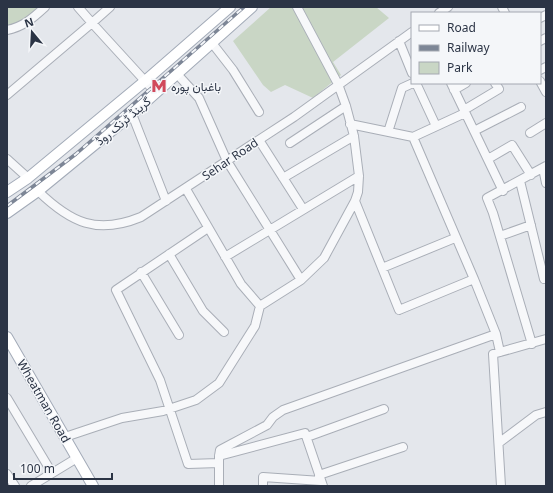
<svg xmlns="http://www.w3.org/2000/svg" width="553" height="493" font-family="'Noto Sans',Vazirmatn,sans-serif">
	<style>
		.green { fill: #c9d6c5 }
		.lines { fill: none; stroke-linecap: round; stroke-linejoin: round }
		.minor-casing { stroke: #a9aeb7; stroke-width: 10 }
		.major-casing { stroke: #a3abb8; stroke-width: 12 }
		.minor { stroke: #f7f8fa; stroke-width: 8 }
		.major { stroke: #fff; stroke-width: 10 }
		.rail-casing { stroke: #7d8696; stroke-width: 3.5 }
		.rail { stroke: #f4f6f9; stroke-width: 2; stroke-dasharray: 6; stroke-linecap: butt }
		.labels { text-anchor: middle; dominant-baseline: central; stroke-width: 3; stroke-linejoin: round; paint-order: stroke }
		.poi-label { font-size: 12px; fill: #2b3445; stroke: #f4f6f9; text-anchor: start }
		.street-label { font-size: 12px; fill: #2b3445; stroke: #f4f6f9 }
	</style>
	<rect width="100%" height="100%" fill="#e4e7ec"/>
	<path class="green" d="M7 7H45L7 30Z
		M271 7H376L389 18 333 62 341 75 313 98 285 85 271 92 263 85 233 41Z"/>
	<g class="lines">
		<g class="minor-casing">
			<path id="minor" d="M78 7 92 23 110 7
				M502 7 505 13
				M439 13 448 7
				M540 18 546 15
				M7 30C23 27 33 18 45 7
				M399 41 412 73
				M540 41 546 38
				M212 43 233 70 259 112
				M540 70 546 67
				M177 74 199 98 227 161 301 280
				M540 81 546 92
				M416 83 436 126
				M451 83 503 191
				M454 90 466 83
				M7 95 92 23 156 93
				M464 110 499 89 495 83
				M132 114 166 201
				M350 124 413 137 465 113
				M474 131 521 107
				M388 132 402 88 413 83
				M530 133 546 123
				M413 137 474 279 496 334 500 352
				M259 140 303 209
				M290 143 346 106
				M7 159 28 178
				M488 159 512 145 531 175
				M543 168 546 183
				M283 178 354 136
				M520 181 544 279
				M186 189 241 284 260 306
				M38 191C71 223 97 235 141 217L294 117 412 32
				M355 201 399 310 474 279
				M208 228 116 290 160 380 188 464 219 463
				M500 236 531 225
				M169 254 203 311 224 332
				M225 257 359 176
				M382 268 455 238
				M141 272 179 335
				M532 344 493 213 487 198 546 166
				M7 398 52 473
				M65 437 122 418 163 411 196 400 219 383 255 326 260 306 301 280 324 258 355 201 358 192 359 176 354 136 346 106 338 84 297 7
				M307 437 384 409
				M500 442 536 415 546 412
				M219 456 305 433 323 486
				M7 474 15 486
				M319 475 403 447
				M31 486 77 458
				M219 486V456L220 450 267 425 273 417 283 410 496 334
				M263 486V477L321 481
				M501 486 493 354 546 339"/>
		</g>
		<g class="major-casing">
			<path id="major" d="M7 192 28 178 145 81 230 7
				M7 213 38 191 132 114 252 7
				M7 337 93 486"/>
		</g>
		<use href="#minor" class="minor"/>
		<use href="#major" class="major"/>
		<g class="rail-casing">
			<path id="rail" d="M7 206 76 154 244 7"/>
		</g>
		<use href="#rail" class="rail"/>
	</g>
	<defs>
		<g id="metro-bare" transform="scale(1.2)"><path d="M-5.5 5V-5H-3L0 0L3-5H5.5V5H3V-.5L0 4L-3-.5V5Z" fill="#d1495b" stroke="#f4f6f9" stroke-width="2.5" paint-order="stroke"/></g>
	</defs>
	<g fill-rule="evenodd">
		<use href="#metro-bare" x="159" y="86"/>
	</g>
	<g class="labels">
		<g class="poi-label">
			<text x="171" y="86">باغبان پورہ</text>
		</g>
		<g class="street-label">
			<text transform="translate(123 121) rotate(-40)">گرینڈ ٹرنک روڈ</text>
			<text transform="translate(230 159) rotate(-34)">Sehar Road</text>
			<text transform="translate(44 401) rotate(60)">Wheatman Road</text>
		</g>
	</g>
	<rect width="553" height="493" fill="none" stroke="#2b3445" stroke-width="16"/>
	<rect x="411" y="12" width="130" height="72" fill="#f4f6f9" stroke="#a4a8b1"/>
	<rect x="419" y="25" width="20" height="6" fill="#ffffff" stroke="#a4a8b1"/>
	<text x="447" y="32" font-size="12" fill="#2b3445">Road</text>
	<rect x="419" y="45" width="20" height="6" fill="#7d8696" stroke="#a4a8b1"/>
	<text x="447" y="52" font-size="12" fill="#2b3445">Railway</text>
	<rect x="419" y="62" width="20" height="12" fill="#c9d6c5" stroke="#a4a8b1"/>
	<text x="447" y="72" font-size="12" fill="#2b3445">Park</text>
	<g transform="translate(32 32) rotate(342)" stroke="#f4f6f9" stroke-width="3" paint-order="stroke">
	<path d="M0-3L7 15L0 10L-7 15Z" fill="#2b3445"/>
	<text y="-6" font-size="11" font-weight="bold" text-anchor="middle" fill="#2b3445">N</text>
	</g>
	<path d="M14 473v6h98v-6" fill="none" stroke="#2b3445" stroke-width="2"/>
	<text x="20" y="473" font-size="12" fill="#2b3445" stroke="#f4f6f9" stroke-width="3" paint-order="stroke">100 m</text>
</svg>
